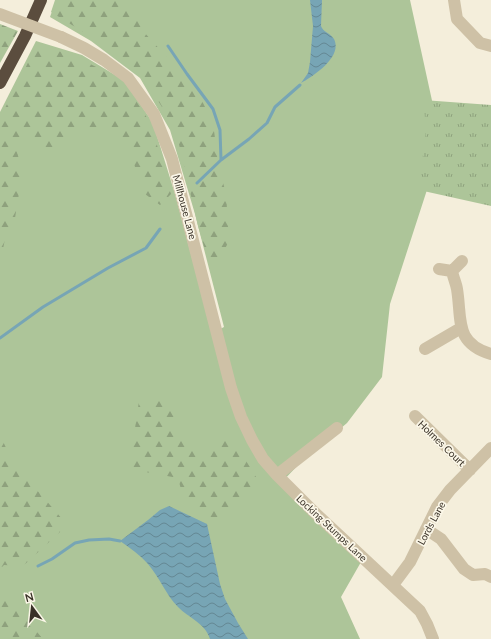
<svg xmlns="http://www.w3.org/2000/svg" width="491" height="639" font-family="Lato,sans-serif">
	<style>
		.grass { fill: #adc599 }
		.forest { fill: url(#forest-firs) }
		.park { fill: url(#park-tufts) }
		.water { fill: url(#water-waves) }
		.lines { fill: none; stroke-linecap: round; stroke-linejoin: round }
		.stream { stroke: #77a5b5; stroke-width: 3 }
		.minor { stroke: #cec1a6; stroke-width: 12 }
		.highway { stroke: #5b4d3e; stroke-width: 12 }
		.minor-bridge { stroke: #cec1a6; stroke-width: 12 }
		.labels { text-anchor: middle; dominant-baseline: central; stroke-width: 3.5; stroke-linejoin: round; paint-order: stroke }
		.street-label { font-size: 10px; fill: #393127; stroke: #fbf7e8 }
	</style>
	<defs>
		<pattern id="forest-firs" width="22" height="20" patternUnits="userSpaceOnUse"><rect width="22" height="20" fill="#adc599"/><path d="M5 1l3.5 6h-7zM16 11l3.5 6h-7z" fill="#8ea17d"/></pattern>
		<pattern id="park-tufts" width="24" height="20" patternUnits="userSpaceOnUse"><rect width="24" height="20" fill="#adc599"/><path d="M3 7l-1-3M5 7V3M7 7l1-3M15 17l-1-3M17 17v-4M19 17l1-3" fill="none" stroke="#8ea17d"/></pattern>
		<pattern id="water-waves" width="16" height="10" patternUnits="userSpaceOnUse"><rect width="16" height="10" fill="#77a5b5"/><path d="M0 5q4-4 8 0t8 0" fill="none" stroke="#638793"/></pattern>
	</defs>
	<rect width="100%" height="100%" fill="#f4eedb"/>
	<path class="grass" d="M56 0H410L438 128 437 159 390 304 382 377 347 423 300 463 280 484 361 562 341 597 360 639H0V112L36 41 82 55 125 81 153 123 175 194 212 333 224 327 195 214 170 130 140 78 91 41 50 17Z"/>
	<path class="forest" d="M55 0H132L134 12 143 31 183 75 203 103 213 123 219 169 226 193 229 241 216 266 210 267 198 226 178 140 162 107 144 79 93 38 51 12Z
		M0 24 18 31 0 63Z
		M37 45 73 55 123 81 151 124 171 194 160 205 145 194 131 156 116 133 93 127 69 134 47 152 41 139 27 138 16 148 21 167V181L15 218 5 239 0 264V118Z
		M172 399 177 429 204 459 230 435 261 485 210 523 183 497 178 478 129 469 139 401Z
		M0 435 16 469 37 490 63 520 60 532 23 566 4 565 0 569Z
		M0 589 43 639H0Z"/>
	<path class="park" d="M423 100 491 105V206L419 190 426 128Z"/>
	<path class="water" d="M310 0H322L321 26C323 32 330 33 334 39 343 57 313 76 301 83L308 73 310 62 313 26Z
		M169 506 207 524 220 584 225 599 238 623 248 639H210C205 623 189 618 178 607 166 595 160 578 148 564 140 555 130 548 120 541L148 520 160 510Z"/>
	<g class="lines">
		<path class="stream" d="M168 46 187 74 213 109 220 130 221 160
			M197 183 221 160 249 139 267 123 275 107 300 85
			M0 338 43 307 108 268 146 248 160 229
			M38 566 52 559 75 543 89 540 109 539 120 541"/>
		<path class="minor" d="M454 0 457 19 480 43 491 46
			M61 37 84 48 104 60 128 78 154 114 172 159 231 388 241 417 252 440 263 459 277 475 313 511 420 611 427 624 433 639
			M439 269 452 271 462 261
			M452 271C453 277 456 283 457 289 462 319 454 343 491 354
			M425 349 461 328
			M415 416 470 470
			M277 475 337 428
			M426 529 441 539 464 569 473 575 485 574 491 577
			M393 585 410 562 437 507 450 490 491 448"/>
		<path class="highway" d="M0 83 25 36 41 0"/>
		<path class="minor-bridge" d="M0 14 61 37"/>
	</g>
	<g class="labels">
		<g class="street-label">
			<text transform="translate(185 207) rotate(75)">Millhouse Lane</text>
			<text transform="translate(442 443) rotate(44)">Holmes Court</text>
			<text transform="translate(431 523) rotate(-62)">Lords Lane</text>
			<text transform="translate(332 528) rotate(43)">Locking Stumps Lane</text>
		</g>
	</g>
	<g transform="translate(32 607) rotate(345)" stroke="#fbf7e8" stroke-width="3" paint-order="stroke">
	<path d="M0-3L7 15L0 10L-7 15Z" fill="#393127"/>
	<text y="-6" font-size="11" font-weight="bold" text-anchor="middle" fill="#393127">N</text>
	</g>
</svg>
